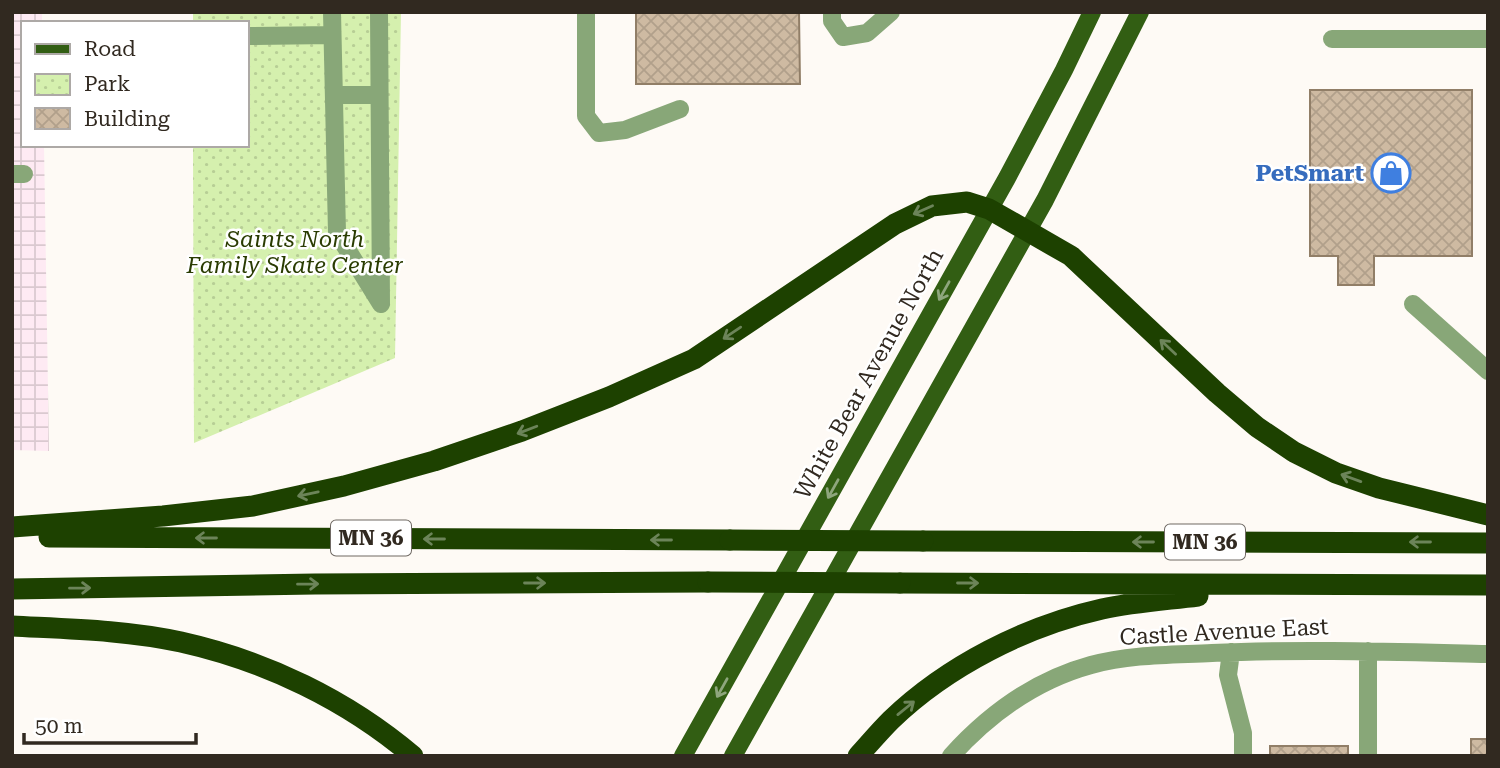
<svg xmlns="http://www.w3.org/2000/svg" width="1500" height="768" font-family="'Roboto Serif',serif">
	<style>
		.industrial { fill: url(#industrial-grid) }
		.park { fill: url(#park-dots) }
		.building { fill: url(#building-cross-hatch); stroke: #917e67; stroke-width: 2 }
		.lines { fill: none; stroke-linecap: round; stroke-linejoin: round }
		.minor { stroke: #88a778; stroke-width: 18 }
		.major { stroke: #325e13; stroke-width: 18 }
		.highway { stroke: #1d4100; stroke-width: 21 }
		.highway-bridge { stroke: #1d4100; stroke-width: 21 }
		.oneway { stroke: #6c8459 }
		.oneway2 { stroke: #8ea67d }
		.labels { text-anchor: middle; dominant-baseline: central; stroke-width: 5; stroke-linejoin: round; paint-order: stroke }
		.shield { fill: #fff; stroke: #6f6963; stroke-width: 2 }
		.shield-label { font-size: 21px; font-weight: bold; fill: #312920 }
		.shop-label { font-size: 23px; font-weight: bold; fill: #366cbe; stroke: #fff; text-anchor: end }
		.park-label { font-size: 23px; font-style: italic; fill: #2a3c02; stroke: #fff }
		.street-label { font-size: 23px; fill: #312920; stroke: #fff }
	</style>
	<defs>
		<pattern id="industrial-grid" width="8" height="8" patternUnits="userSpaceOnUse" patternTransform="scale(1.75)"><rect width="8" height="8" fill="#feeaf3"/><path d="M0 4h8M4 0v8" fill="none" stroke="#dac9d0"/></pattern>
		<pattern id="park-dots" width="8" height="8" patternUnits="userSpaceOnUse" patternTransform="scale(1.75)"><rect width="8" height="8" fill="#d5f0ae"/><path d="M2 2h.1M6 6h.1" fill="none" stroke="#b7ce95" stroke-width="1.8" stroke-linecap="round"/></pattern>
		<pattern id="building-cross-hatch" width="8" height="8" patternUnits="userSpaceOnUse" patternTransform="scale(1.75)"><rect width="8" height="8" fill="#cebaa2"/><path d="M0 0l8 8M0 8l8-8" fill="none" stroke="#b1a08b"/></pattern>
	</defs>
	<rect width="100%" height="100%" fill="#fefaf5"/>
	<path class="industrial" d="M12 12H42V23H23V145H44L49 451 12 450Z"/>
	<path class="park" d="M193 12H401L395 358 194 443 193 145H247V23H193Z"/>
	<path class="building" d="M636 12H799L800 84H636Z
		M1310 90H1472V256H1374V285H1338V256H1310Z
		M1471 739H1488V756H1471Z
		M1270 746H1348V756H1270Z"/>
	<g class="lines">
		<path class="minor" d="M332 12 337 233 381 304
			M379 12 381 304
			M586 12V116L599 133 625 130 680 109
			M832 12V21L843 37 867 33 891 12
			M247 36 332 35
			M1332 39H1488
			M334 95H379
			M12 174H24
			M1413 304 1488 371
			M1368 651V756
			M1231 652 1228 675 1243 733V756
			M951 756C989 714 1036 680 1091 665 1131 654 1172 655 1212 653 1304 649 1396 652 1488 654"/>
		<path class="major" d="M683 756 1007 178 1064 70 1092 12
			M733 756 1045 200 1140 12"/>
		<path class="highway" d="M12 527 163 516 253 506 344 486 434 461 522 431 609 397 694 359 895 224 932 206 967 202 989 209 1071 256 1217 393 1257 427 1294 452 1336 473 1379 488 1488 515
			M49 537 730 540
			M923 541 1488 543
			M900 583 1488 585
			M12 589 315 584 708 582
			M12 626C69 629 126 630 181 642 266 661 347 700 413 756
			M858 756C869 744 879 732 891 720 947 666 1026 626 1102 609 1134 602 1166 600 1198 596"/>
		<path class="highway-bridge" d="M730 540 923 541
			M708 582 900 583"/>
	</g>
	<defs><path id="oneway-shaft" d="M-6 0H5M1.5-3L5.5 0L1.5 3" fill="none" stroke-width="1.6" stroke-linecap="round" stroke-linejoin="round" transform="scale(1.75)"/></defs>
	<g class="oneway">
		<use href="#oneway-shaft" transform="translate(923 210) rotate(156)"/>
		<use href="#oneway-shaft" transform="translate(732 333) rotate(146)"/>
		<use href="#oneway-shaft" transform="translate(1168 347) rotate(-137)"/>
		<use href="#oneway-shaft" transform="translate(527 430) rotate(159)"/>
		<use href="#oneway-shaft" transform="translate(1351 478) rotate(-160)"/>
		<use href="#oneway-shaft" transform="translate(308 494) rotate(168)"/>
		<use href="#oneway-shaft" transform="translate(206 538) rotate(-180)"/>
		<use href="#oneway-shaft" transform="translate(434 539) rotate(-180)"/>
		<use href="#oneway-shaft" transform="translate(661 540) rotate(-180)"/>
		<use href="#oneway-shaft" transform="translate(1143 542) rotate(-180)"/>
		<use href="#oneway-shaft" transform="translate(1420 542) rotate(-180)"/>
		<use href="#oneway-shaft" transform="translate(535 583)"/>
		<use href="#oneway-shaft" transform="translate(968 583)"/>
		<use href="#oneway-shaft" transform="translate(308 584) rotate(-1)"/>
		<use href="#oneway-shaft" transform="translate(80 588) rotate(-1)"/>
		<use href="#oneway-shaft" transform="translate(906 708) rotate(-39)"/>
	</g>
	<g class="oneway2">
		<use href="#oneway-shaft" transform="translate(944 291) rotate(119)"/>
		<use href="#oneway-shaft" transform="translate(833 489) rotate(119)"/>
		<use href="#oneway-shaft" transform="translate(722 688) rotate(119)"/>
	</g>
	<defs>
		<g id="shop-ring" transform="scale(2.0125)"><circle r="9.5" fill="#fff" stroke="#3f7fe0" stroke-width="1.5"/><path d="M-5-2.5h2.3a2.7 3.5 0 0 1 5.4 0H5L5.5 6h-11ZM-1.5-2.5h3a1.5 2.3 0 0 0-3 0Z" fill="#3f7fe0"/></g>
	</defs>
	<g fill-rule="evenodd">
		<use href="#shop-ring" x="1391" y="173"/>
	</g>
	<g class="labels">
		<g class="shield">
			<rect x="331" y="520.5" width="80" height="35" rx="5"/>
			<rect x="1165" y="524.5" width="80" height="35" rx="5"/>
		</g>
		<g class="shield-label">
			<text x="371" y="538">MN 36</text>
			<text x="1205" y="542">MN 36</text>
		</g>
		<g class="shop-label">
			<text x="1364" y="173">PetSmart</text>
		</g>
		<g class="park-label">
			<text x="295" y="239">Saints North<tspan x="295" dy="26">Family Skate Center</tspan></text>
		</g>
		<g class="street-label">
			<text transform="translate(869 374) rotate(-61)">White Bear Avenue North</text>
			<text transform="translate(1224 632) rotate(-3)">Castle Avenue East</text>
		</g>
	</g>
	<rect width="1500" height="768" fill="none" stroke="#312920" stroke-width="28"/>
	<rect x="21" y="21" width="228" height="126" fill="#ffffff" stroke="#ada9a6" stroke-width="2"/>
	<rect x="35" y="44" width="35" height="10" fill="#325e13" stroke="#ada9a6" stroke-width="2"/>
	<text x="84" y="56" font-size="21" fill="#312920">Road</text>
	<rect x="35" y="74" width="35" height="21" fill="url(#park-dots)" stroke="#ada9a6" stroke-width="2"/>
	<text x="84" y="91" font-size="21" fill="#312920">Park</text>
	<rect x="35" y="108" width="35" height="21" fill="url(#building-cross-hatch)" stroke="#ada9a6" stroke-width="2"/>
	<text x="84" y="126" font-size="21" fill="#312920">Building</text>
	<path d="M24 733v10h172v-10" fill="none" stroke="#312920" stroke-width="3.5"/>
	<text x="35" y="733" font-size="21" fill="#312920" stroke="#ffffff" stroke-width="5" paint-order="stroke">50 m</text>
</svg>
